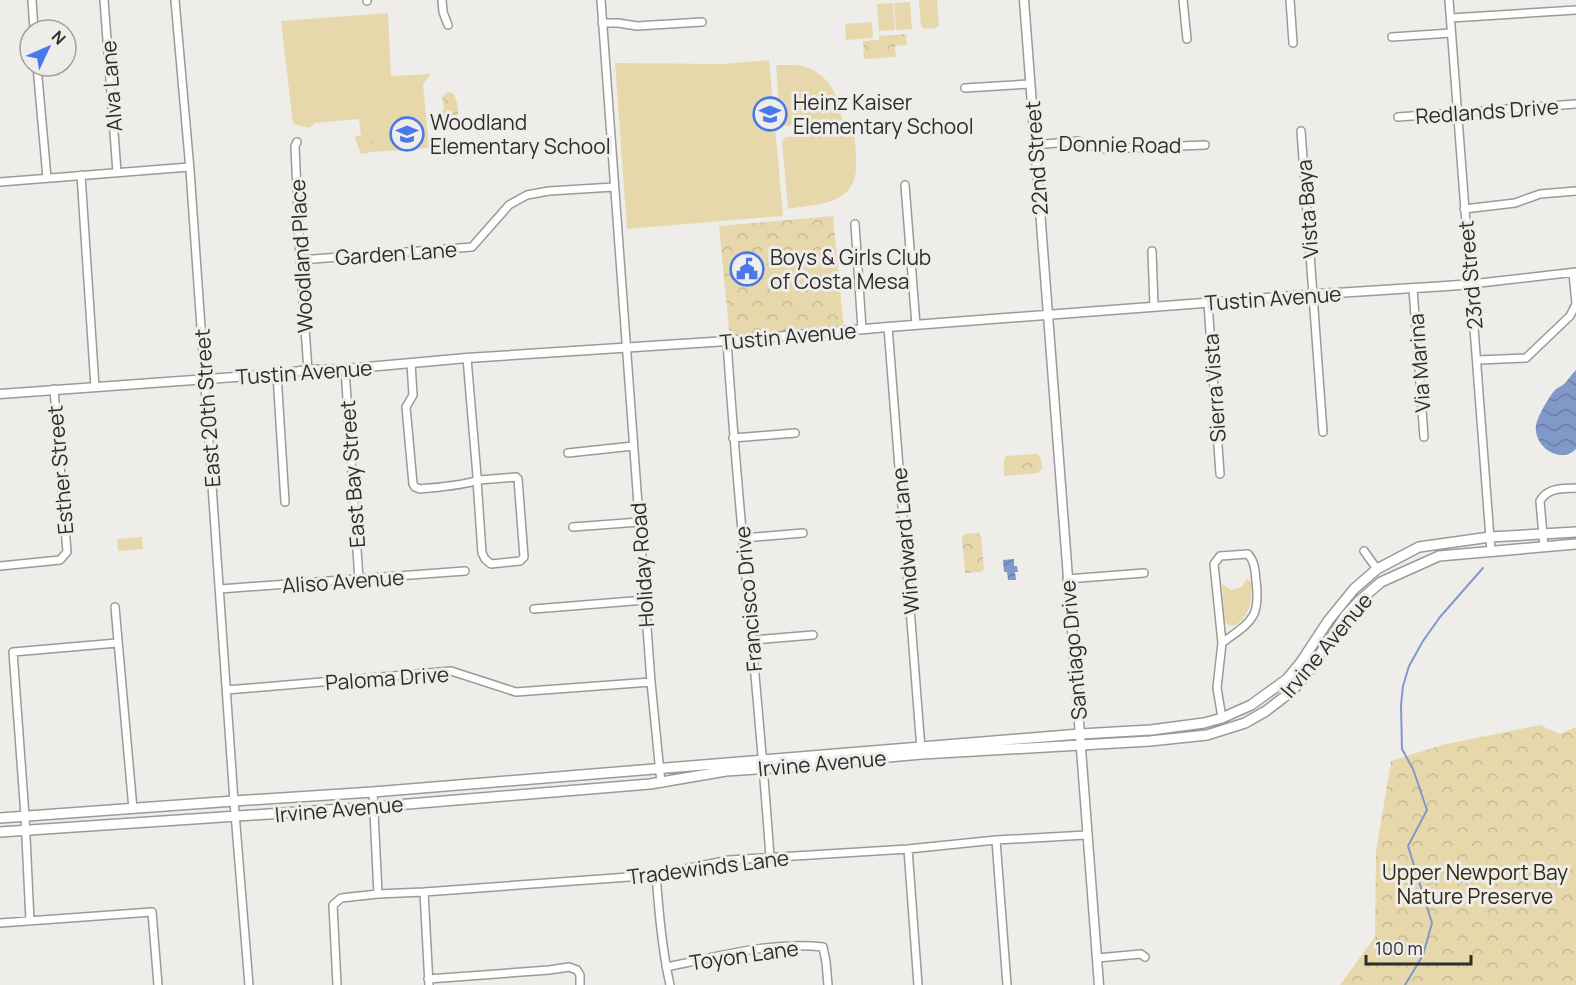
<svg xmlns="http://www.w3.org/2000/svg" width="1576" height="985" font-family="Manrope,sans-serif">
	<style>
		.green { fill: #e7d8ac }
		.park { fill: url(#park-crowns) }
		.water { fill: url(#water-waves) }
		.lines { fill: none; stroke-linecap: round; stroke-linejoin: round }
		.stream { stroke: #8199c9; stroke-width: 2 }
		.minor-casing { stroke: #9b9a97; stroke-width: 10 }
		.tertiary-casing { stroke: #9b9a97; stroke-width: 11 }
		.secondary-casing { stroke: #9b9a97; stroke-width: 12 }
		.minor { stroke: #fff; stroke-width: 7 }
		.tertiary { stroke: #fff; stroke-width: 8 }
		.secondary { stroke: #fff; stroke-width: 9 }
		.labels { text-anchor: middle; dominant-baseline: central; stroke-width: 6; stroke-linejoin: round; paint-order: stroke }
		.street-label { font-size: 21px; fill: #2d2d2c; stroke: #eeedea }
		.poi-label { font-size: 21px; fill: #2d2d2c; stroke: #eeedea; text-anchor: start }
		.park-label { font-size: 21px; fill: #32290f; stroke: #eeedea }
	</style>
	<defs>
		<pattern id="park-crowns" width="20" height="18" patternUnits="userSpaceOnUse" patternTransform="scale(1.5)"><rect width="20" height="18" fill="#e7d8ac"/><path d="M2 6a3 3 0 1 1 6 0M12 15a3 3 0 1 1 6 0" fill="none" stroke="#c6ba94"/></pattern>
		<pattern id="water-waves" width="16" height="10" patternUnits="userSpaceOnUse" patternTransform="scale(1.5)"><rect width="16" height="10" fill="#8199c9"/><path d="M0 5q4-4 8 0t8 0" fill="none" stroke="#6a7da3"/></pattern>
	</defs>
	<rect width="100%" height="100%" fill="#eeedea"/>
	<path class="green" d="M919 0H937L939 25 936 28 924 29 921 26Z
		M910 2 912 29 896 30 894 3Z
		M893 3 895 30 879 31 877 4Z
		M388 13 391 76 431 74 423 84 429 147 421 149 420 136 372 139V152L361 154 355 139 356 136H361L359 119 315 123 310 128 293 124 281 21Z
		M872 22 873 38 846 40 845 24Z
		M769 60 783 216 627 229 615 63 722 64Z
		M776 65C782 65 789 65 795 65 826 68 840 94 842 122L785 126 780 122Z
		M854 131C855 144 857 157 856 170 853 206 815 204 788 209L782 141 786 137Z
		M142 537 143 549 118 551 117 539Z
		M1247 579 1251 582C1252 599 1251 616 1234 626L1228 625 1224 620 1222 584 1232 590 1242 587Z"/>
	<path class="park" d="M906 34 907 45 895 46 896 57 864 59 863 41 879 40V36Z
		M447 92 454 94C457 102 460 110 457 117L449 118V121L444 123 441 113 444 108 442 97Z
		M420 136 421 149 372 152 371 139Z
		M833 216 844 330 730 340 719 226Z
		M1037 454 1041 458 1042 469 1038 473 1004 476V460L1006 456Z
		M978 533 981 536 984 569 981 572 965 573 962 537 964 534Z
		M1540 725 1560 734 1576 727V985H1340L1375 937 1376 852 1391 761 1442 745Z"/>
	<path class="water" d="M1576 370V449C1561 465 1533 447 1536 425 1538 416 1549 396 1556 389 1559 387 1562 386 1564 384 1568 380 1572 374 1576 370Z
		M1014 559V566H1017L1018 572H1015L1016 580H1008L1007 572H1004L1003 560Z"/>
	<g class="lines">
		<path class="stream" d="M1405 985 1423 955 1432 923 1408 846 1427 810 1413 769 1402 749 1401 705 1403 686 1409 666 1423 641 1440 617 1483 568"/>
		<g class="minor-casing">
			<path id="minor" d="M32 0 34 30
				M104 0 117 172
				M175 0 190 170 234 801 249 985
				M367 0V1
				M442 0 443 12 448 25
				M601 0 651 682 661 783
				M1183 0 1187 39
				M1290 0 1293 43
				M1449 0 1491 551
				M1451 18 1576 10
				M602 23H618L637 26 702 22
				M1392 37 1451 33
				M37 66 47 178
				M965 88 1030 84
				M1398 117 1576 104
				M1301 131 1323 432
				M297 142 295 146 300 260 308 370
				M1035 145 1078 141 1102 149 1205 145
				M81 175 95 387
				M0 182 189 167
				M905 185 916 325
				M1464 209 1515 203 1540 194 1576 191
				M855 224 862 329
				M1152 251 1154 306
				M300 260 472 247 509 205 527 195 549 191 614 187
				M1471 284 1576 272
				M1413 289 1424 437
				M1208 303 1220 474
				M888 327 921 749
				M727 341C738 514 758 685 770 857
				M467 358 477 476
				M1478 360 1526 358 1570 316 1576 304 1573 273
				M411 363 413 395 406 407 413 484 415 487 420 489C440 487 460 486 479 480L516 477 518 479 524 557 520 561 491 564 485 559 482 553 477 480
				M345 369 359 580
				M277 374 285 502
				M733 438 795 433
				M568 453 633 446
				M573 527 639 522
				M743 538 803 533
				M1544 547 1540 501C1548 487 1562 489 1576 488
				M1364 551 1377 569
				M1248 554C1255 562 1255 570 1256 581 1261 619 1250 622 1222 643L1214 564 1220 556Z
				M0 566 60 560 67 552 54 389
				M1067 579 1144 573
				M220 589 465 571
				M115 607 133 809
				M534 609 645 600
				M752 640 813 635
				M1222 643 1217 688 1222 718
				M227 690 451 671 516 692 651 682
				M373 792 378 894
				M996 840 1007 985
				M908 849 918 985
				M656 875C659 912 662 949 670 985
				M424 892 429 985
				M30 921 25 816 13 652 117 643
				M0 923 152 912 158 985
				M1097 958 1141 954 1145 957
				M666 967C717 957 771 941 823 947L826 962 828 985
				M428 979 549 970 569 967 577 970 580 975V985
				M337 985 333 905 341 898 378 894 424 892 656 875 729 860 908 849 996 840 1086 835"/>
		</g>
		<g class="tertiary-casing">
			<path id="tertiary" d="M1024 0 1099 985
				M0 394 277 374 308 370 345 369 467 358 727 341 888 327 1256 299C1328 292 1399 290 1471 284"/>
		</g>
		<g class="secondary-casing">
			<path id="secondary" d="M0 818 234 801 373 792 1080 734 1151 730 1204 723 1222 718 1251 705 1287 679 1301 662 1328 621 1354 589 1377 569 1419 547 1490 537 1576 532
				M0 832 372 807 650 784 726 771 799 766 865 759 922 754 1150 741 1207 735 1245 723 1266 711 1292 691 1307 674 1346 615 1359 601 1381 582 1439 556 1576 544"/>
		</g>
		<use href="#minor" class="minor"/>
		<use href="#tertiary" class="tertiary"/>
		<use href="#secondary" class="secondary"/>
	</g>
	<defs>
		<g id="school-ring" transform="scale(1.725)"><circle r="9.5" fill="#eeedea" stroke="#4878e9" stroke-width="1.5"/><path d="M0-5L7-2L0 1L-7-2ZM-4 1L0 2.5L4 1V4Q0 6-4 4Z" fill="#4878e9"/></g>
		<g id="civic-ring" transform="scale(1.725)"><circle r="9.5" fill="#eeedea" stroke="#4878e9" stroke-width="1.5"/><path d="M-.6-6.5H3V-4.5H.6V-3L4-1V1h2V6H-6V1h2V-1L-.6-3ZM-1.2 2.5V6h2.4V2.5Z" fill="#4878e9"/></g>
	</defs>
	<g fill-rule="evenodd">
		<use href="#school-ring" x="770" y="114"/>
		<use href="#school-ring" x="407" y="134"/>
		<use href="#civic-ring" x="747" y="269"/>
	</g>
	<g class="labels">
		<g class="street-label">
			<text transform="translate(111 86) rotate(-94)">Alva Lane</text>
			<text transform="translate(1487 111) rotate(-4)">Redlands Drive</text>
			<text transform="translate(1120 144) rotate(1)">Donnie Road</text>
			<text transform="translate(1036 158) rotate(-94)">22nd Street</text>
			<text transform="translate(1307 209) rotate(-94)">Vista Baya</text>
			<text transform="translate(396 253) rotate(-4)">Garden Lane</text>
			<text transform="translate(301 256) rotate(-93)">Woodland Place</text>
			<text transform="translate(1470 275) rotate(-95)">23rd Street</text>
			<text transform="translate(1273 298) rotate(-4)">Tustin Avenue</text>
			<text transform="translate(788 336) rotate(-5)">Tustin Avenue</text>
			<text transform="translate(1419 363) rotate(-94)">Via Marina</text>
			<text transform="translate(304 372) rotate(-4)">Tustin Avenue</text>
			<text transform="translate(1214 388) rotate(-94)">Sierra Vista</text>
			<text transform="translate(207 408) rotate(-94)">East 20th Street</text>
			<text transform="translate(60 470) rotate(-95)">Esther Street</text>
			<text transform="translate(352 474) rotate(-94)">East Bay Street</text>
			<text transform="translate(905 541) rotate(-95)">Windward Lane</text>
			<text transform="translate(642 565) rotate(-94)">Holiday Road</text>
			<text transform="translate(343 581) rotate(-4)">Aliso Avenue</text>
			<text transform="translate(748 599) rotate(-95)">Francisco Drive</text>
			<text transform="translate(1326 645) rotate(-50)">Irvine Avenue</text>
			<text transform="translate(1073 650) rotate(-95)">Santiago Drive</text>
			<text transform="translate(387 678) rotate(-4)">Paloma Drive</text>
			<text transform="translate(822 763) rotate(-5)">Irvine Avenue</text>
			<text transform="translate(339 809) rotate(-5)">Irvine Avenue</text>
			<text transform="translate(708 867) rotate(-7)">Tradewinds Lane</text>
			<text transform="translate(744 955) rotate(-8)">Toyon Lane</text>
		</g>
		<g class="poi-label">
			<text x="793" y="102">Heinz Kaiser<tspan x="793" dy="24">Elementary School</tspan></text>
			<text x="430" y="122">Woodland<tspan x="430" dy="24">Elementary School</tspan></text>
			<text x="770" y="257">Boys &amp; Girls Club<tspan x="770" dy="24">of Costa Mesa</tspan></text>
		</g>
		<g class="park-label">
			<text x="1475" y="872">Upper Newport Bay<tspan x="1475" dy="24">Nature Preserve</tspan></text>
		</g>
	</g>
	<g transform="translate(48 48) rotate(46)"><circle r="28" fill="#eeedea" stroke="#a1a09e" stroke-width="1.5"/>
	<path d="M0-4.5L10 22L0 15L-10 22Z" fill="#4878e9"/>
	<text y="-9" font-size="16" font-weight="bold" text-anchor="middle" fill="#2d2d2c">N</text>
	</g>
	<path d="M1366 955v9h105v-9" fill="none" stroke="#2d2d2c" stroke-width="3"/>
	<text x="1375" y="955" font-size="18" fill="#2d2d2c" stroke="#eeedea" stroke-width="4.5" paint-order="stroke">100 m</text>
</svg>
